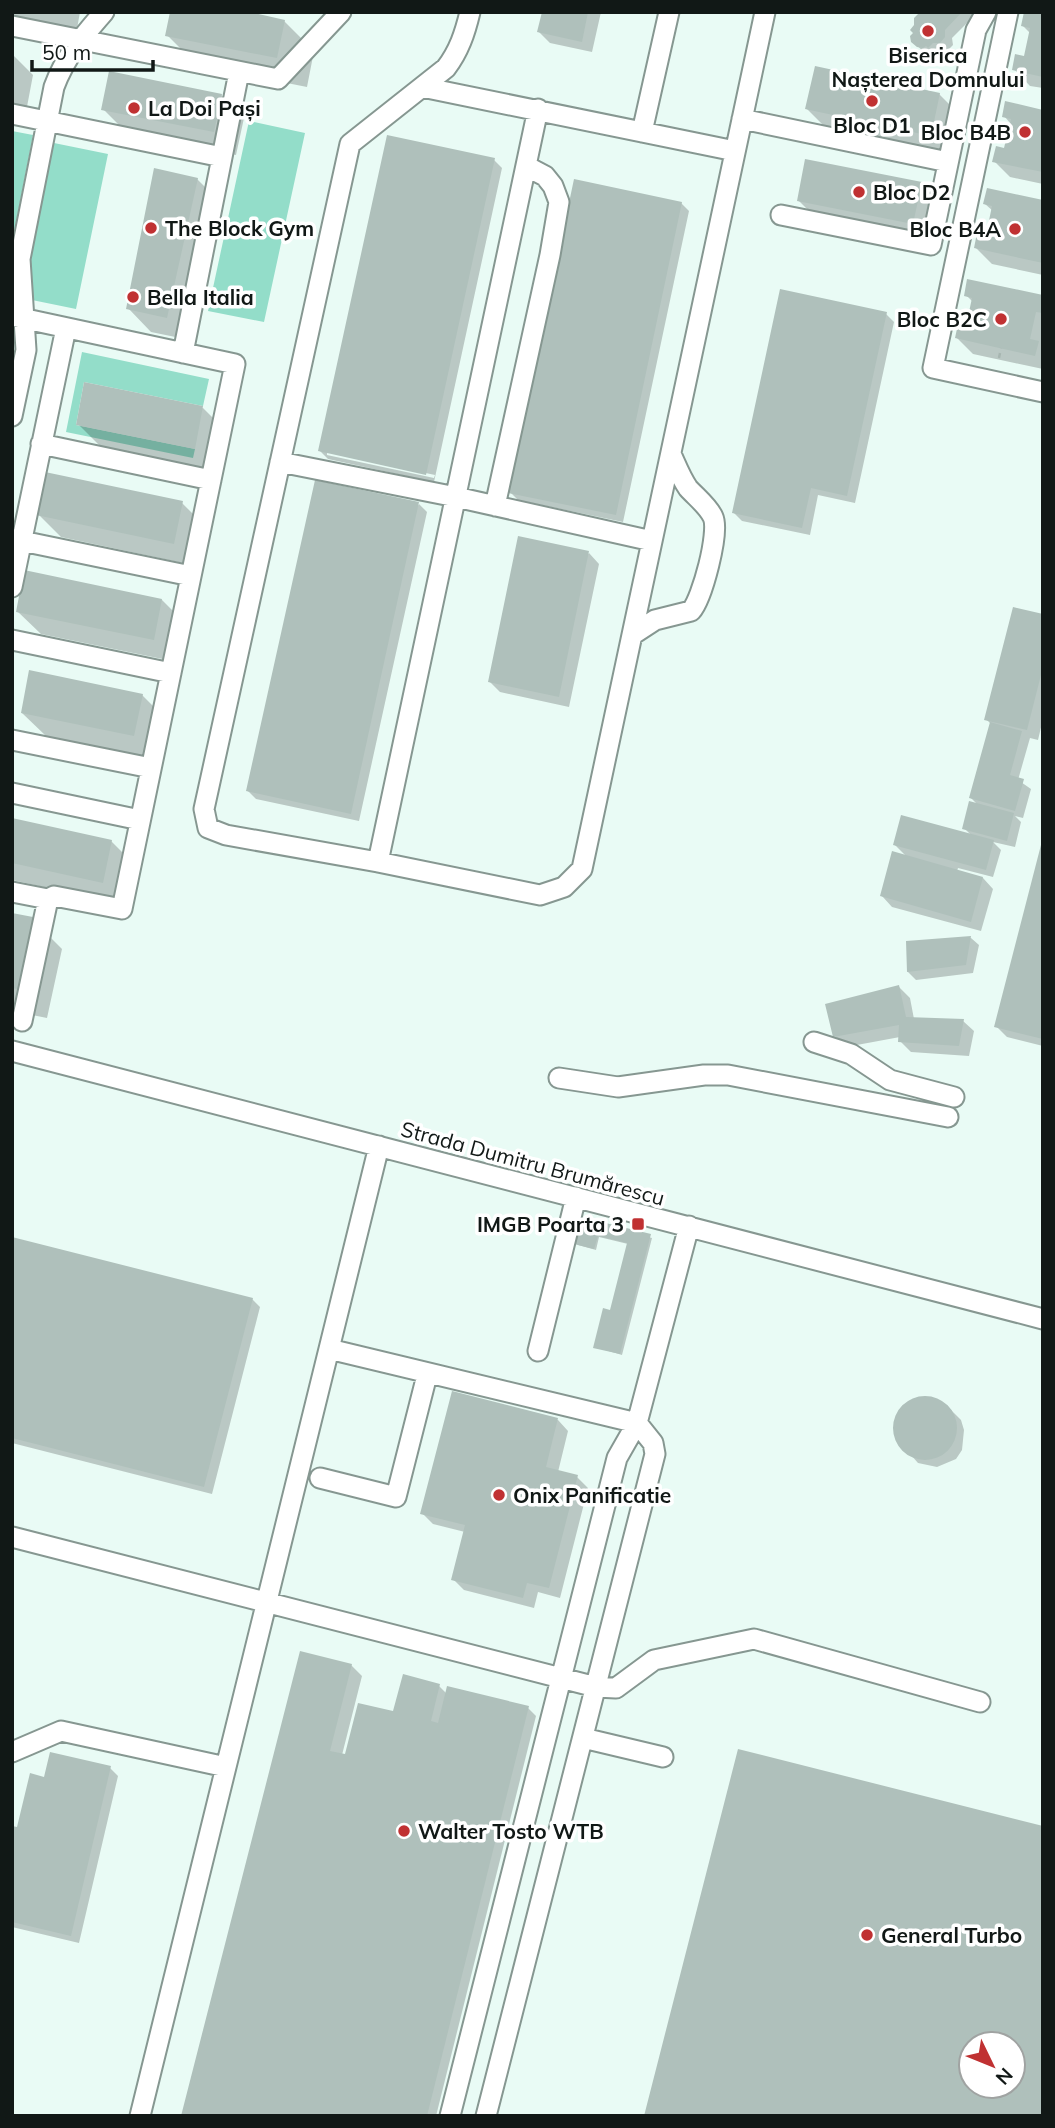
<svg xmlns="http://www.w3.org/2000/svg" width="1055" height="2128" font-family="Mulish,sans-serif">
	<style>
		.green { fill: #93ddc9 }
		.shadow { fill: #0003; fill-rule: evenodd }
		.building { fill: #afc0bb; fill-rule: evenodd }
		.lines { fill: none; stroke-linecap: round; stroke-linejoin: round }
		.minor-casing { stroke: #869791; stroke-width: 23 }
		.path { stroke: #a7b6b1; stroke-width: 2.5; stroke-dasharray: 5 5; stroke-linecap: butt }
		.minor { stroke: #fff; stroke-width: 19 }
		.poi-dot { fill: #c03132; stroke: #fff; stroke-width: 2.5 }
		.labels { text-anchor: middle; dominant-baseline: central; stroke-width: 7; stroke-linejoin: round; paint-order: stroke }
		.poi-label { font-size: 21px; font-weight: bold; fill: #111816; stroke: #fff; text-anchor: start }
		.street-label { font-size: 21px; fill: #111816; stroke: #fff }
	</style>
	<rect width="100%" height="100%" fill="#e9fbf5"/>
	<path class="green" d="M249 121 305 133 264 322 208 311Z
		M12 131 33 135 12 243Z
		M54 143 108 154 76 309 32 300 29 264Z
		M82 352 209 379 203 406 84 382 76 425 195 449 193 458 66 432Z"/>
	<path class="shadow" d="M12 12H80L75 40 12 28Z
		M544 12H601L592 52 550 43 539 32Z
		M930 12H970L974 16 952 38 953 45 948 50H941L932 56 927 55 912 41Z
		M1043 16V88L1030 86 1014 69 1026 58 1031 34 1023 26Z
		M284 21 314 51 307 87 197 65 167 35Z
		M12 54 33 75 26 112 12 109Z
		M939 94 962 117 954 158 830 132 807 109Z
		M221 95 244 118 236 155 126 132 103 109Z
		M1043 111V184L1010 177 994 161 1006 150 1011 124 1004 116Z
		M494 160 502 168 434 482 328 459 320 451ZM327 452 435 475 434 478 327 455Z
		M197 179 220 202 190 340 151 332 128 308Z
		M921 183 937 200 929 239 815 217 799 201Z
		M1043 202V275L992 264 976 248 987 237 993 211 985 204Z
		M681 203 689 211 623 522 518 500 510 492Z
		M966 295 1043 297V369L973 354 957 338 967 328 973 302Z
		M886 314 894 322 855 503 818 495 810 535 742 521 734 513Z
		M203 408 226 431 218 471 101 447 78 424Z
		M182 503 205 526 197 566 61 537 38 514Z
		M419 504 427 512 359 821 256 799 248 791Z
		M589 553 599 564 569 707 500 692 489 681Z
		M162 600 185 623 177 662 41 634 17 611Z
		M1043 616V719L1038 740 1030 738 1018 780 1031 789 1023 818 1015 816 1021 822 1015 847 993 842 1001 850 993 877 958 868 957 871 983 878 993 889 981 931 892 907 882 896 907 857 895 845 972 836 964 828 978 805 971 798 991 724 986 719Z
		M142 695 165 718 157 759 46 736 22 713Z
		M12 820 111 841 135 865 126 905 12 880Z
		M1043 844V1046L1007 1037 996 1026Z
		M12 915 32 919 62 949 47 1018 12 1011Z
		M971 938 979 945 973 973 916 980 908 972V943Z
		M899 987 910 998 914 1019 963 1021 974 1031 969 1056 911 1052 900 1041V1037L846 1047 835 1036Z
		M582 1219 652 1238 622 1355 595 1347 611 1312 628 1244 599 1237 596 1250 578 1245 576 1243Z
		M12 1238 252 1299 260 1307 212 1494 12 1443Z
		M453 1393 558 1420 568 1431 558 1472 577 1477 588 1488 560 1598 538 1592 534 1608 464 1590 453 1579 465 1532 433 1524 422 1513Z
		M926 1397 945 1404 961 1420 964 1430 962 1450 956 1459 937 1467 918 1463 896 1438V1418L900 1410 916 1398Z
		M351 1665 362 1676 342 1755 346 1756 395 1713 439 1686 447 1694 528 1708 536 1716 436 2116H183Z
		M110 1768 118 1776 79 1943 12 1927V1828L18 1829 45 1779Z"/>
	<path class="building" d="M170 12H249L285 20 277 58 165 36Z
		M542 12H588L582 42 537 32Z
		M920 12 927 13 962 12 945 30V37L940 43H933L928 48 926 46 923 48 917 47 911 42 910 36 913 33 910 30 914 25V18Z
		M1024 12 1043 14V77L1012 70 1015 54 1024 56 1030 28 1021 26Z
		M815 66 940 93 931 136 805 109Z
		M109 71 222 94 214 132 101 110Z
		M1005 101 1043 110V172L992 162 996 146 1004 148 1011 119 1002 117Z
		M387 135 495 158 426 475 318 451Z
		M805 159 922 182 913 224 797 201Z
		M154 168 198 178 167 318 126 309Z
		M574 179 682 202 616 515 508 493Z
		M987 188 1043 200V263L974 248 977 233 986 235 992 206 983 204Z
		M967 279 1043 295V313L1036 312 1030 339 1039 341 1035 356 955 338 958 324 966 326 972 298 964 296Z
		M780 289 887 312 847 496 811 488 802 528 732 513Z
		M84 382 203 406 195 449 76 425Z
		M45 472 183 501 174 544 36 515Z
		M315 480 419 502 351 814 246 791Z
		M518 536 589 551 559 697 488 682Z
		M24 570 162 599 154 640 16 612Z
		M1013 607 1043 614V667L1027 730 984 720Z
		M29 670 143 694 134 736 21 713Z
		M990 722 1022 731 1010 775 1024 779 1015 811 969 798Z
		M969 801 1014 813 1007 841 962 829Z
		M901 815 994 840 986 870 893 845Z
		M12 818 112 840 103 883 12 863Z
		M1042 841H1043V1039L994 1027Z
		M892 851 983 877 971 922 880 896Z
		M12 913 33 917 17 989 12 988Z
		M971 936 966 965 907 972 906 941Z
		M899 985 906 1017 964 1019 959 1046 898 1042 899 1025 833 1037 825 1004Z
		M581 1217 651 1234 620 1354 593 1348 603 1308 610 1310 627 1243 598 1236 594 1249 574 1244Z
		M12 1237 253 1298 204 1487 12 1438Z
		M452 1391 558 1418 546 1467 578 1475 549 1588 527 1583 523 1598 451 1580 465 1525 420 1514Z
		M893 1428a32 32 0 1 1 64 0a32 32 0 1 1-64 0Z
		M300 1651 352 1664 330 1751 345 1754 358 1703 393 1711 403 1674 440 1684 431 1721 438 1723 447 1686 529 1706 427 2116H181Z
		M738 1749 1043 1826V2116H644ZM971 2044H1013V2086H971Z
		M50 1752 111 1766 71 1936 12 1922V1826L17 1827 30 1773 44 1777Z"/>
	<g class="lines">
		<g class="minor-casing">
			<path id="minor" d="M470 12C465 33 459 51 446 68L350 144 204 809 208 828 226 835 378 862 540 895 564 887 582 869 765 12
				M1008 12 933 368 1043 392
				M12 26 278 79 341 12
				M422 87 735 151
				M12 114 222 157
				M742 119 948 162
				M642 132 669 12
				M781 215 931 245 976 30 986 12
				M12 316 235 364 122 909 54 896 48 899 12 892
				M183 353 239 72
				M12 416 26 350 20 259 54 87C65 57 83 36 104 12
				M41 444 211 480
				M280 462 456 497 652 541
				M495 506 550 255 559 202 553 186 545 176 526 166
				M12 539 191 576
				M12 587 66 328
				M632 635 655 620 691 611C702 599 720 532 713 517 708 506 696 497 688 488 681 478 676 465 671 454
				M12 640 171 673
				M12 740 151 768
				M12 793 140 820
				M378 862 538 109
				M22 1021 48 899
				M814 1042 851 1054 890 1080 954 1097
				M12 1051 1043 1319
				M559 1078 618 1087 704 1075H728L948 1117
				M329 1349 637 1423 653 1443 655 1454 486 2116
				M538 1351 576 1197
				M320 1478 396 1497 427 1375
				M12 1537 596 1687 616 1688 654 1660 754 1639 980 1702
				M583 1738 663 1757
				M12 1752 61 1731 226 1767
				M140 2116 379 1146
				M450 2116 617 1458 637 1423 689 1226"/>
		</g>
		<path class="path" d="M1002 127 1009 128
			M980 224 988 225
			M999 358 1001 348"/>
		<use href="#minor" class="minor"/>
	</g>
	<g class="poi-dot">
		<circle cx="928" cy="31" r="7"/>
		<circle cx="872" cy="101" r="7"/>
		<circle cx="134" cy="108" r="7"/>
		<circle cx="1025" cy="132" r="7"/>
		<circle cx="859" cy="192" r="7"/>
		<circle cx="151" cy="228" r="7"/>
		<circle cx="1015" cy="229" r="7"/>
		<circle cx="133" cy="297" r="7"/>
		<circle cx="1001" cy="319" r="7"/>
		<rect x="631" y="1217" width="14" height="14" rx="3.5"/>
		<circle cx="499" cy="1495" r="7"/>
		<circle cx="404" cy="1831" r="7"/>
		<circle cx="867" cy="1935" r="7"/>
	</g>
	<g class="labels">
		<g class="poi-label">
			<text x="928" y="55" text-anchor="middle">Biserica<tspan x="928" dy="24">Nașterea Domnului</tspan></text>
			<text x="148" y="108">La Doi Pași</text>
			<text x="872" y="125" text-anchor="middle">Bloc D1</text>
			<text x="1011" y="132" text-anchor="end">Bloc B4B</text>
			<text x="873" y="192">Bloc D2</text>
			<text x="165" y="228">The Block Gym</text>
			<text x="1001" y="229" text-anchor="end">Bloc B4A</text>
			<text x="147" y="297">Bella Italia</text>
			<text x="987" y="319" text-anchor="end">Bloc B2C</text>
			<text x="624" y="1224" text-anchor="end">IMGB Poarta 3</text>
			<text x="513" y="1495">Onix Panificatie</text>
			<text x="418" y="1831">Walter Tosto WTB</text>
			<text x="881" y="1935">General Turbo</text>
		</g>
		<g class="street-label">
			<text transform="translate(533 1163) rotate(15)">Strada Dumitru Brumărescu</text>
		</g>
	</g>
	<rect width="1055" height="2128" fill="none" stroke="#111816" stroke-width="28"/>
	<g transform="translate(992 2065) rotate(133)"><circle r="33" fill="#ffffff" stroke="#a0a3a2" stroke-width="2"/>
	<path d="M0-5L12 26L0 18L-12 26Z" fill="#c03132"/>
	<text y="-10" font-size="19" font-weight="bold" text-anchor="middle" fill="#111816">N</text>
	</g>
	<path d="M32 60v10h121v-10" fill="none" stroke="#111816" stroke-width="3.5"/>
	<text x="42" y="60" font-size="21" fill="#111816" stroke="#ffffff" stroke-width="5" paint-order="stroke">50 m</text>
</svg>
